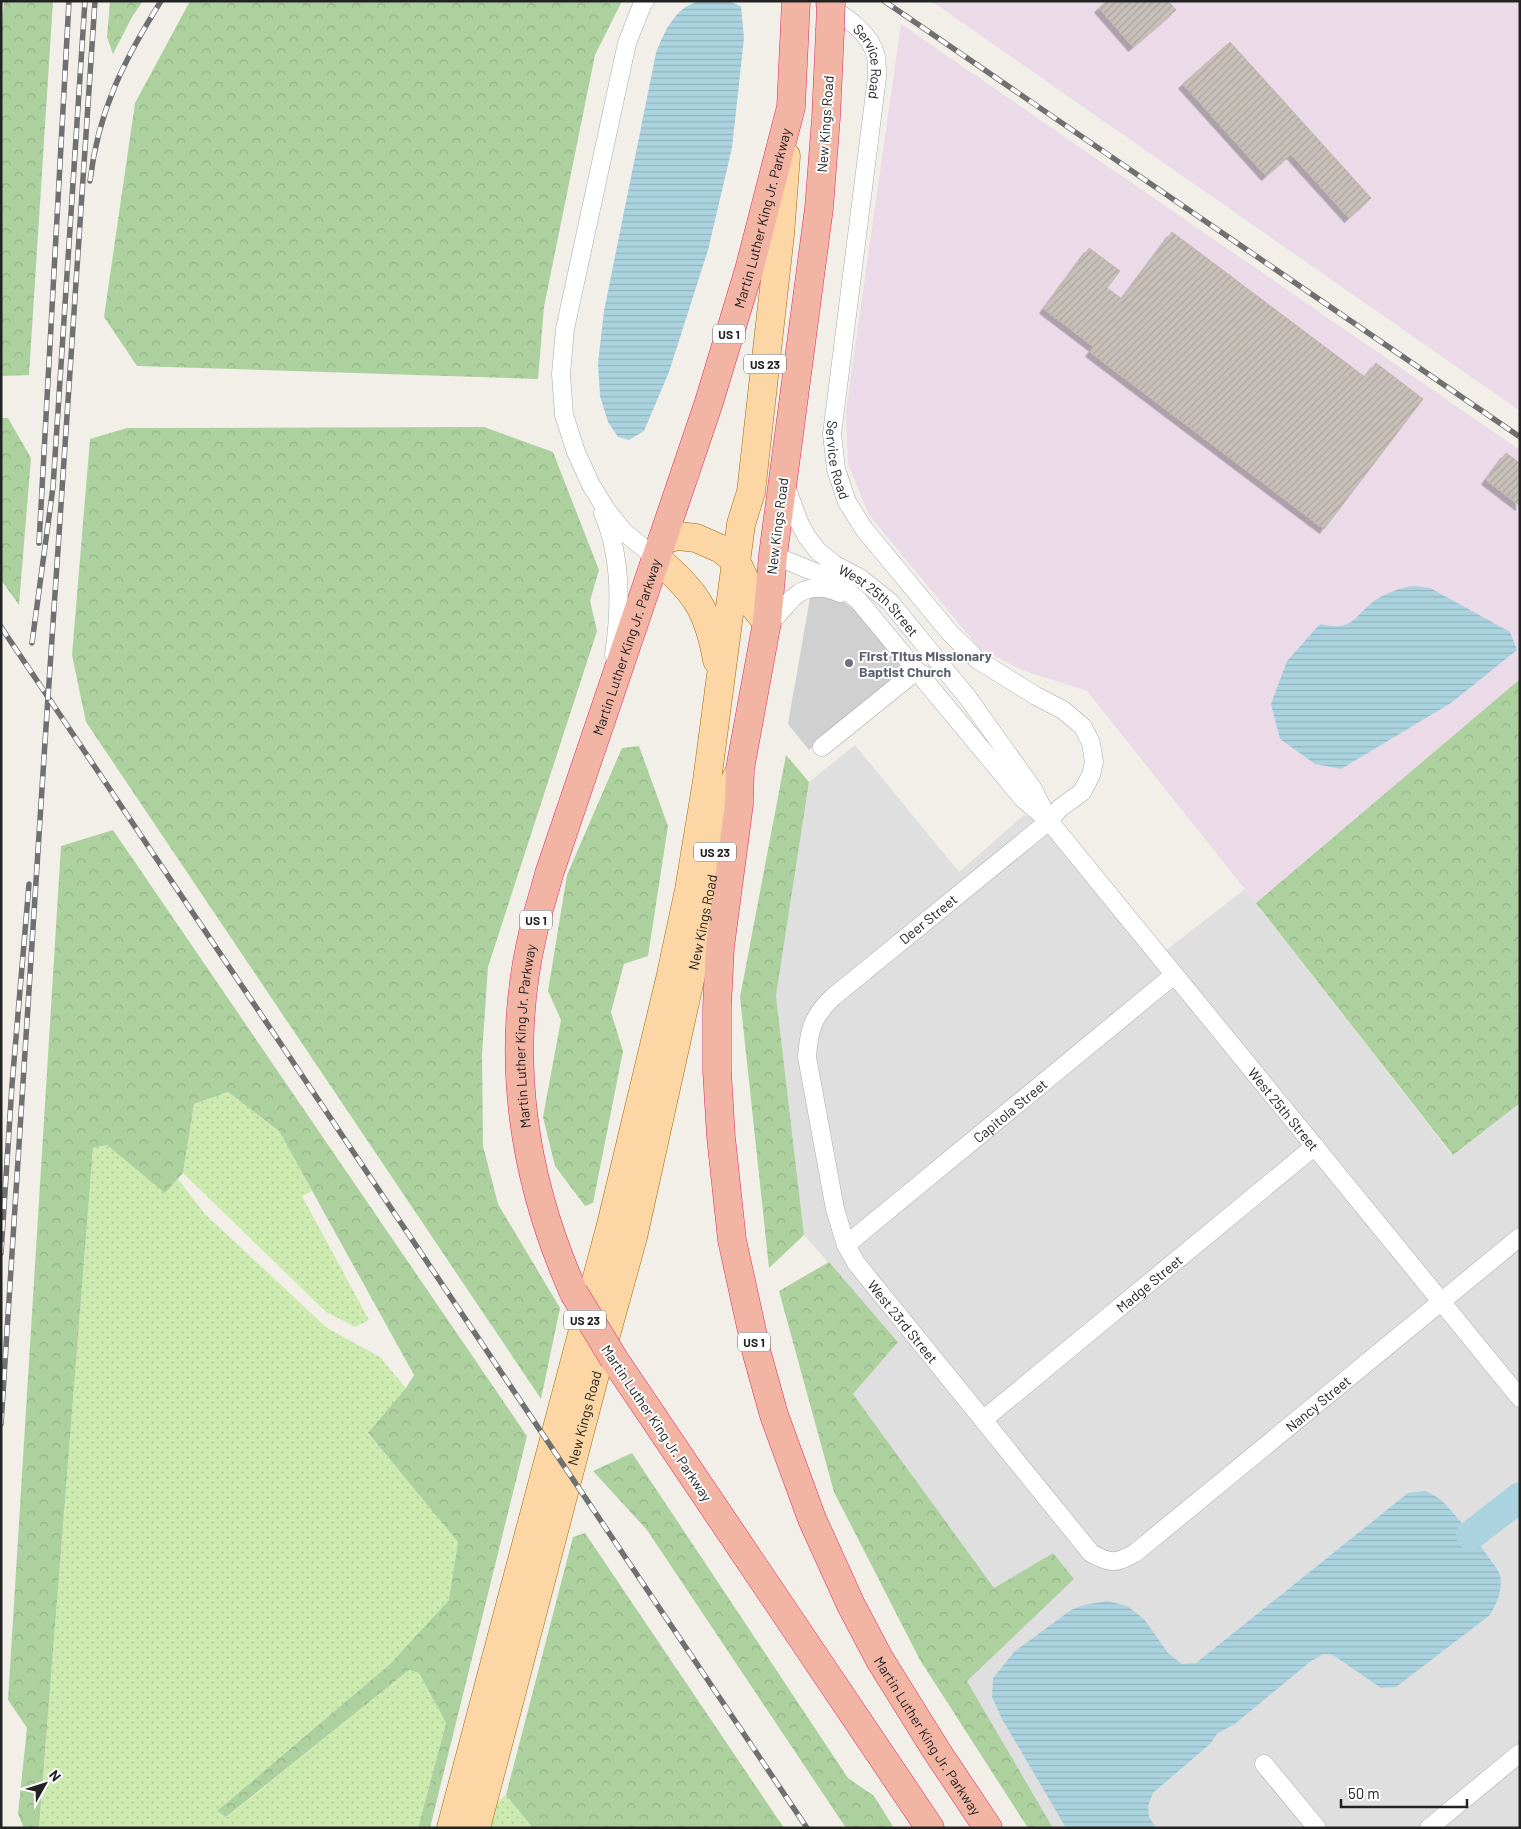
<svg xmlns="http://www.w3.org/2000/svg" width="1521" height="1829" font-family="Barlow,sans-serif">
	<style>
		.residential { fill: #e0dfdf }
		.industrial { fill: #ebdbe8 }
		.religious { fill: #d0d0d0 }
		.grass { fill: url(#grass-dots) }
		.forest { fill: url(#forest-crowns) }
		.water { fill: url(#water-rules) }
		.lines { fill: none; stroke-linecap: round; stroke-linejoin: round }
		.river { stroke: #aad3df; stroke-width: 30 }
		.building { fill: url(#building-hatch); stroke: #c4b6ab; filter: url(#shadow) }
		.minor-casing { stroke: #a9a9a9; stroke-width: 19 }
		.primary-casing { stroke: #a06b00; stroke-width: 29 }
		.trunk-casing { stroke: #dc2a67; stroke-width: 29 }
		.minor { stroke: #fff; stroke-width: 18 }
		.primary { stroke: #fcd6a4; stroke-width: 28 }
		.trunk { stroke: #f2b4a3; stroke-width: 28 }
		.rail-casing { stroke: #707070; stroke-width: 5.5 }
		.rail { stroke: #fff; stroke-width: 4; stroke-dasharray: 11; stroke-linecap: butt }
		.trunk-bridge-casing { stroke: #dc2a67; stroke-width: 29; stroke-linecap: butt }
		.trunk-bridge { stroke: #f2b4a3; stroke-width: 28 }
		.worship-dot { fill: #6b7280; stroke: #fff; stroke-width: 2 }
		.labels { text-anchor: middle; dominant-baseline: central; stroke-width: 4; stroke-linejoin: round; paint-order: stroke }
		.shield { fill: #fff; stroke: #646464; stroke-width: 1 }
		.shield-label { font-size: 12px; font-weight: bold; fill: #222 }
		.street-label { font-size: 14px; fill: #222; stroke: #fff }
		.worship-label { font-size: 14px; font-weight: bold; fill: #5b616d; stroke: #fff; text-anchor: start }
	</style>
	<defs>
		<pattern id="grass-dots" width="8" height="8" patternUnits="userSpaceOnUse" patternTransform="scale(1.25)"><rect width="8" height="8" fill="#cdebb0"/><path d="M2 2h.1M6 6h.1" fill="none" stroke="#b0c997" stroke-width="1.8" stroke-linecap="round"/></pattern>
		<pattern id="forest-crowns" width="20" height="18" patternUnits="userSpaceOnUse" patternTransform="scale(1.25)"><rect width="20" height="18" fill="#add19e"/><path d="M2 6a3 3 0 1 1 6 0M12 15a3 3 0 1 1 6 0" fill="none" stroke="#95b388"/></pattern>
		<pattern id="water-rules" width="6" height="5" patternUnits="userSpaceOnUse" patternTransform="scale(1.25)"><rect width="6" height="5" fill="#aad3df"/><path d="M0 2.5h6" fill="none" stroke="#92b5bf"/></pattern>
		<pattern id="building-hatch" width="6" height="6" patternUnits="userSpaceOnUse" patternTransform="scale(1.25)"><rect width="6" height="6" fill="#c7bfb8"/><path d="M-1 1l2-2M0 6l6-6M5 7l2-2" fill="none" stroke="#aba49e"/></pattern>
		<filter id="shadow"><feDropShadow dx="-4.5" dy="4.5" stdDeviation="0" flood-color="#0004"/></filter>
	</defs>
	<rect width="100%" height="100%" fill="#f2efe9"/>
	<path class="residential" d="M855 745 959 872 1024 815 1072 835 1165 951 1245 889 1452 1155 1520 1103V1828H1053L967 1681 1053 1553 994 1589 853 1394 898 1341 804 1235 776 996 809 782Z"/>
	<path class="industrial" d="M931 1H1520V411Z
		M901 24 1520 450V679L1256 903 1087 691 1024 671 979 648 869 515 848 464 846 411Z"/>
	<path class="religious" d="M826 594 839 598 868 620 906 666 809 750 788 724 810 598Z"/>
	<path class="grass" d="M228 1092 279 1131 312 1191 302 1196 369 1320 355 1327 326 1312 183 1173 194 1104Z
		M107 1145 165 1192 178 1179 205 1214 327 1328 380 1357 406 1388 368 1434 458 1541 450 1600 390 1664 217 1811 227 1817 409 1670 419 1673 446 1723 418 1828H39L93 1148Z
		M506 1795 533 1828H491L496 1803Z"/>
	<path class="forest" d="M4 1H53L29 375 1 376V36Z
		M110 1H143L132 17 113 54 107 37Z
		M190 1H622L595 55 544 307 538 379 137 366 104 317 135 103Z
		M1 418H8L31 458 19 605 1 580Z
		M484 427 553 452 599 570 590 601 597 631 488 967 482 1054 483 1146 498 1204 560 1308 541 1399 86 722 72 655 90 439 127 428Z
		M1520 679V1103L1453 1155 1256 903Z
		M639 746 668 826 648 956 624 964 611 1012 623 1051 593 1203 585 1206 555 1166 543 1117 561 1020 548 991 567 875 622 748Z
		M786 755 809 782 776 996 804 1235 769 1268 740 997Z
		M113 830 527 1436 430 1828H418L446 1723 419 1673 409 1670 226 1817 217 1811 390 1664 449 1600 458 1542 368 1433 406 1388 414 1375 279 1131 228 1092 194 1104 183 1173 165 1193 107 1145 93 1148 39 1828H24L18 1814 27 1728 8 1700 61 846Z
		M829 1262 898 1342 853 1394 994 1588 1053 1553 1074 1579 967 1681 1053 1828H1028L920 1660 834 1492 779 1291Z
		M632 1453 848 1778 874 1796 894 1828H846L647 1530 593 1471Z
		M585 1533 784 1828H533L506 1795 573 1537Z"/>
	<path class="water" d="M701 1H728L741 6 744 38 732 148 708 250 669 372 644 431 629 440 618 437 608 422 600 396 598 363 604 311 656 53C664 32 676 5 701 1Z
		M1414 586 1430 588 1510 632 1517 650 1451 703 1341 769 1315 764 1280 739 1271 704 1287 661 1320 624C1353 632 1353 617 1374 601 1386 593 1401 587 1414 586Z
		M1426 1491C1430 1494 1436 1496 1440 1499 1449 1506 1498 1566 1500 1575 1503 1590 1497 1602 1490 1615L1396 1687 1381 1688 1333 1655 1324 1654 1311 1661 1236 1723 1217 1734 1210 1744 1153 1793 1148 1806 1149 1817 1156 1828H1066L1002 1719 992 1697 993 1678 1014 1652 1071 1610 1083 1605 1108 1601 1127 1606 1144 1619 1168 1653 1182 1664 1196 1663 1408 1493Z"/>
	<g class="lines">
		<path class="river" d="M1471 1535 1520 1497"/>
	</g>
	<path class="building" d="M1107 1H1168L1176 10 1133 47 1099 8Z
		M1230 42 1371 198 1349 218 1291 154 1266 176 1183 84Z
		M1172 232 1365 377 1376 363 1423 399 1324 529 1090 352 1094 347 1044 309 1089 248 1120 271 1107 288 1122 299Z
		M1506 453 1520 463V506L1486 480Z"/>
	<g class="lines">
		<g class="minor-casing">
			<g id="minor">
				<path d="M645 1 642 5 627 43 565 329 561 374 564 415 576 452 591 485 607 511 624 532 656 558"/>
				<path id="s1" d="M825 4C844 16 871 32 876 57 877 63 877 71 877 77L832 434 836 469 847 502 864 529 950 633 978 660 1036 696 1063 710 1083 727 1091 743 1094 762 1091 775 1082 792 1060 808 1049 821 833 997C813 1016 809 1029 807 1057L835 1209 846 1245 856 1263 1091 1553C1110 1564 1116 1564 1135 1553L1520 1237"/>
				<path id="s2" d="M785 484 799 522 807 537 818 551 835 565 860 578 890 602 968 698 1033 789 1045 813"/>
				<path d="M603 513C622 557 621 607 614 655"/>
				<path id="s3" d="M773 555 817 573 841 586 858 600 1023 799 1049 821 1520 1398"/>
				<path d="M767 622C779 617 783 607 793 598 806 585 824 586 840 593"/>
				<path d="M822 747 916 671 926 676"/>
				<path id="s4" d="M846 1245 1174 975"/>
				<path id="s5" d="M983 1420 1315 1146"/>
				<path d="M1264 1764 1317 1828"/>
				<path d="M1429 1828 1520 1753"/>
			</g>
		</g>
		<g class="primary-casing">
			<g id="primary">
				<path d="M662 540 678 536 696 538 721 549 736 561 745 580 753 605 767 622"/>
				<path d="M656 558C695 591 708 609 717 660"/>
				<path d="M451 1828 612 1221 670 979 689 890 707 781 741 524 751 492 780 235 786 156"/>
				<path id="s6" d="M476 1828 594 1378 633 1237 699 939 727 795 739 773"/>
			</g>
		</g>
		<g class="trunk-casing">
			<g id="trunk">
				<path id="s7" d="M830 31 826 118 819 208 773 555 767 622 740 769 739 804 720 947 717 1007V1071L721 1137 732 1240 757 1354 774 1415 812 1519 851 1605 880 1660 936 1750 988 1828"/>
				<path id="s8" d="M574 1293C523 1179 504 1056 533 933 537 913 544 894 549 874L709 402 749 270 791 107 796 1"/>
				<path d="M614 1359 930 1828"/>
			</g>
		</g>
		<use href="#minor" class="minor"/>
		<use href="#primary" class="primary"/>
		<use href="#trunk" class="trunk"/>
		<g class="rail-casing">
			<path id="rail" d="M884 1 1520 437
				M90 181C98 111 124 60 161 1
				M39 543 69 1
				M1 627 807 1828
				M32 643 53 487 85 1
				M1 1253 12 1085 29 884
				M1 1424 45 742 95 1"/>
		</g>
		<use href="#rail" class="rail"/>
		<g class="trunk-bridge-casing">
			<path id="trunk-bridge" d="M830 31 831 1
				M574 1293 614 1359"/>
		</g>
		<use href="#trunk-bridge" class="trunk-bridge"/>
	</g>
	<circle class="worship-dot" cx="849" cy="663" r="5"/>
	<g class="labels">
		<g class="shield">
			<rect x="713" y="324.5" width="32" height="19" rx="4"/>
			<rect x="744" y="354.5" width="42" height="19" rx="4"/>
			<rect x="694" y="842.5" width="42" height="19" rx="4"/>
			<rect x="520" y="910.5" width="32" height="19" rx="4"/>
			<rect x="564" y="1310.5" width="42" height="19" rx="4"/>
			<rect x="738" y="1332.5" width="32" height="19" rx="4"/>
		</g>
		<g class="shield-label">
			<text x="729" y="334">US 1</text>
			<text x="765" y="364">US 23</text>
			<text x="715" y="852">US 23</text>
			<text x="536" y="920">US 1</text>
			<text x="585" y="1320">US 23</text>
			<text x="754" y="1342">US 1</text>
		</g>
		<g class="street-label">
			<text stroke="none"><textPath href="#s1" startOffset="78">Service Road</textPath></text>
			<text transform="translate(825 124) rotate(-86)">New Kings Road</text>
			<text stroke="none"><textPath href="#s8" startOffset="1120">Martin Luther King Jr. Parkway</textPath></text>
			<text stroke="none"><textPath href="#s1" startOffset="482">Service Road</textPath></text>
			<text transform="translate(777 526) rotate(-83)">New Kings Road</text>
			<text stroke="none"><textPath href="#s2" startOffset="154">West 25th Street</textPath></text>
			<text stroke="none"><textPath href="#s8" startOffset="670">Martin Luther King Jr. Parkway</textPath></text>
			<text transform="translate(928 919) rotate(-39)">Deer Street</text>
			<text stroke="none"><textPath href="#s6" startOffset="934">New Kings Road</textPath></text>
			<text stroke="none"><textPath href="#s8" startOffset="265">Martin Luther King Jr. Parkway</textPath></text>
			<text stroke="none"><textPath href="#s3" startOffset="761">West 25th Street</textPath></text>
			<text stroke="none"><textPath href="#s4" startOffset="212">Capitola Street</textPath></text>
			<text stroke="none"><textPath href="#s5" startOffset="215">Madge Street</textPath></text>
			<text stroke="none"><textPath href="#s1" startOffset="1604">West 23rd Street</textPath></text>
			<text stroke="none"><textPath href="#s1" startOffset="2186">Nancy Street</textPath></text>
			<text stroke="none"><textPath href="#s6" startOffset="424">New Kings Road</textPath></text>
			<text transform="translate(657 1423) rotate(56)">Martin Luther King Jr. Parkway</text>
			<text stroke="none"><textPath href="#s7" startOffset="1754">Martin Luther King Jr. Parkway</textPath></text>
		</g>
		<g class="worship-label">
			<text x="859" y="655">First Titus Missionary<tspan x="859" dy="16">Baptist Church</tspan></text>
		</g>
	</g>
	<rect width="1521" height="1829" fill="none" stroke="#222222" stroke-width="5"/>
	<g transform="translate(45 1784) rotate(51)" stroke="#ffffff" stroke-width="4" paint-order="stroke">
	<path d="M0-4L9 19L0 12L-9 19Z" fill="#222222"/>
	<text y="-8" font-size="14" font-weight="bold" text-anchor="middle" fill="#222222">N</text>
	</g>
	<path d="M1341 1799v8h126v-8" fill="none" stroke="#222222" stroke-width="2.5"/>
	<text x="1348" y="1799" font-size="15" fill="#222222" stroke="#ffffff" stroke-width="4" paint-order="stroke">50 m</text>
</svg>
